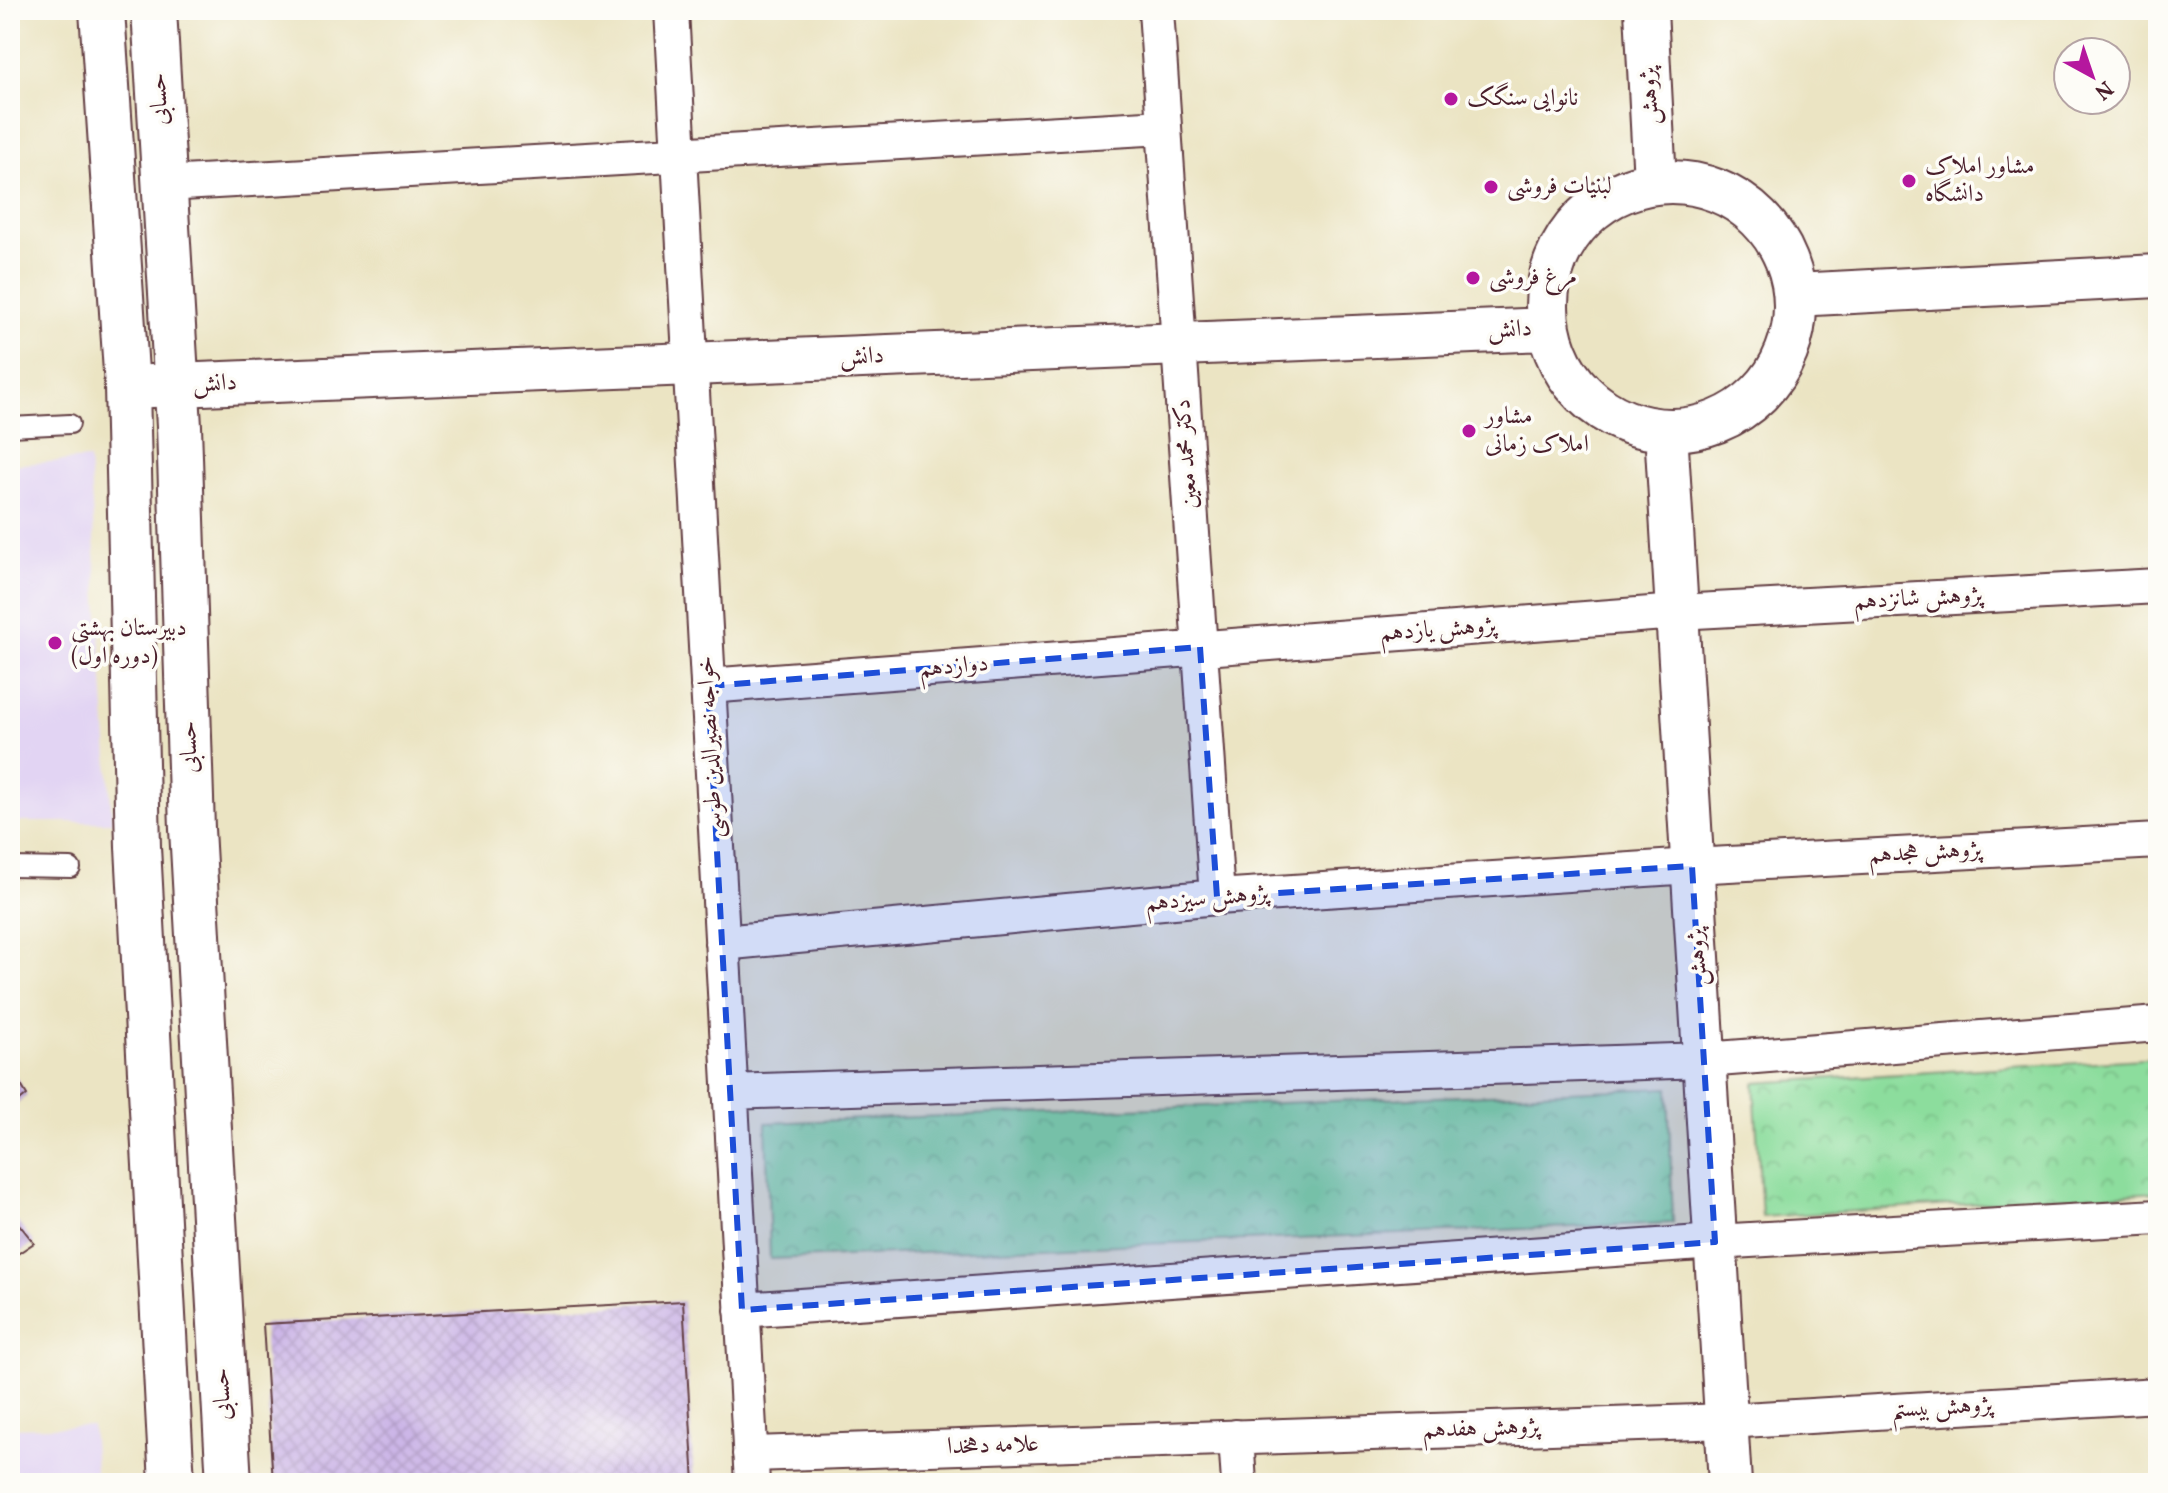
<svg xmlns="http://www.w3.org/2000/svg" width="2168" height="1493" font-family="Vollkorn,Amiri,serif">
	<style>
		.built { fill: #e2d4f3 }
		.park { fill: url(#park-crowns); stroke: #6b7e64; stroke-width: 2 }
		.building { fill: url(#building-cross-hatch) }
		.lines { fill: none; stroke-linecap: round; stroke-linejoin: round }
		.service-casing { stroke: #623d42; stroke-width: 22 }
		.minor-casing { stroke: #623d42; stroke-width: 38 }
		.tertiary-casing { stroke: #623d42; stroke-width: 46 }
		.secondary-casing { stroke: #623d42; stroke-width: 48 }
		.service { stroke: #fff; stroke-width: 18 }
		.minor { stroke: #fff; stroke-width: 34 }
		.tertiary { stroke: #fff; stroke-width: 42 }
		.secondary { stroke: #fff; stroke-width: 44 }
		.marked { fill: #1d4ed8; fill-opacity: 0.2; stroke: #1d4ed8; stroke-width: 6; stroke-dasharray: 16 10; stroke-linejoin: round }
		.poi-dot { fill: #b5179e; stroke: #fdfcf7; stroke-width: 3 }
		.labels { text-anchor: middle; dominant-baseline: central; stroke-width: 7; stroke-linejoin: round; paint-order: stroke }
		.street-label { font-size: 24px; fill: #4a1f2b; stroke: #fdfcf7 }
		.poi-label { font-size: 24px; fill: #4a1f2b; stroke: #fdfcf7; text-anchor: start }
	</style>
	<defs>
		<pattern id="park-crowns" width="20" height="18" patternUnits="userSpaceOnUse" patternTransform="scale(2)"><rect width="20" height="18" fill="#8cdd9d"/><path d="M2 6a3 3 0 1 1 6 0M12 15a3 3 0 1 1 6 0" fill="none" stroke="#7abd87"/></pattern>
		<pattern id="building-cross-hatch" width="8" height="8" patternUnits="userSpaceOnUse" patternTransform="scale(2)"><rect width="8" height="8" fill="#ccb6e7"/><path d="M0 0l8 8M0 8l8-8" fill="none" stroke="#b19cc6"/></pattern>
	</defs>
	<rect width="100%" height="100%" fill="#fdfcf7"/>
	<filter id="ink" filterUnits="userSpaceOnUse"><feTurbulence type="fractalNoise" baseFrequency=".0125" numOctaves="2"/><feDisplacementMap in="SourceGraphic" scale="16" xChannelSelector="R" yChannelSelector="G"/><feConvolveMatrix kernelMatrix="1 2 1 2 8 2 1 2 1" color-interpolation-filters="sRGB"/></filter>
	<filter id="wash" filterUnits="userSpaceOnUse"><feTurbulence type="fractalNoise" baseFrequency=".006" numOctaves="4" result="noise"/><feDisplacementMap in="SourceGraphic" scale="32" xChannelSelector="R" yChannelSelector="G"/><feGaussianBlur stdDeviation="1.8" result="paint"/><feColorMatrix in="noise" values="0 0 0 0 0 0 0 0 0 0 0 0 0 0 0 0 0 1.4 0 .05"/><feComposite in="paint" operator="in"/></filter>
	<g filter="url(#wash)">
		<rect width="100%" height="100%" fill="#ebe4c3"/>
		<path class="built" d="M89 459 112 822H10V465Z
			M92 1426 96 1483H10V1428Z"/>
		<path class="park" d="M2158 1058V1192L1762 1217 1754 1083Z
			M1668 1088 1673 1223 770 1259 766 1123Z"/>
		<g id="blocks">
			<path class="building" d="M10 1067 27 1095 10 1109Z
				M10 1213 34 1243 10 1259Z
				M683 1301 694 1483H273L263 1324Z"/>
		</g>
	</g>
	<g filter="url(#ink)">
		<use href="#blocks" fill-opacity="0" stroke="#623d42" stroke-width="2"/>
		<g class="lines">
			<g class="service-casing">
				<path id="service" d="M10 427 70 424
					M10 867 71 868"/>
			</g>
			<g class="minor-casing">
				<path id="minor" d="M671 10 752 1483
					M1156 10 1217 897
					M165 184 1164 127
					M708 686 1677 612 2158 586
					M722 943 1217 897 1692 866 2158 841
					M730 1092 1705 1060 2158 1024
					M742 1310 1715 1242 2158 1217
					M1236 1437 1239 1483
					M750 1454 1727 1421 2158 1395"/>
			</g>
			<g class="tertiary-casing">
				<path id="tertiary" d="M1646 10 1655 182
					M1547 306a124 124 0 1 1 248 0a124 124 0 1 1-248 0Z
					M1795 295 2158 276
					M127 387 1548 329
					M1666 431 1730 1483"/>
			</g>
			<g class="secondary-casing">
				<path id="secondary" d="M102 10 127 387 138 847 172 1483
					M154 10 179 426 192 829 229 1483"/>
			</g>
			<use href="#service" class="service"/>
			<use href="#minor" class="minor"/>
			<use href="#tertiary" class="tertiary"/>
			<use href="#secondary" class="secondary"/>
		</g>
	</g>
	<path class="marked" d="M1200 647 1217 897 1692 866 1715 1242 742 1310 708 686Z"/>
	<g class="poi-dot">
		<circle cx="1451" cy="99" r="8"/>
		<circle cx="1909" cy="181" r="8"/>
		<circle cx="1491" cy="187" r="8"/>
		<circle cx="1473" cy="278" r="8"/>
		<circle cx="1469" cy="431" r="8"/>
		<circle cx="55" cy="643" r="8"/>
	</g>
	<g class="labels">
		<g class="street-label">
			<text transform="translate(1650 96) rotate(-93)">پژوهش</text>
			<text transform="translate(160 99) rotate(-93)">حسابی</text>
			<text transform="translate(1510 330) rotate(-2)">دانش</text>
			<text transform="translate(862 357) rotate(-2)">دانش</text>
			<text transform="translate(215 384) rotate(-2)">دانش</text>
			<text transform="translate(1187 454) rotate(-94)">دکتر محمد معین</text>
			<text transform="translate(1918 599) rotate(-3)">پژوهش شانزدهم</text>
			<text transform="translate(1438 630) rotate(-4)">پژوهش یازدهم</text>
			<text transform="translate(954 667) rotate(-5)">دوازدهم</text>
			<text transform="translate(190 747) rotate(-92)">حسابی</text>
			<text transform="translate(711 747) rotate(-93)">خواجه نصیرالدین طوسی</text>
			<text transform="translate(1925 853) rotate(-3)">پژوهش هجدهم</text>
			<text transform="translate(1207 899) rotate(-5)">پژوهش سیزدهم</text>
			<text transform="translate(1698 957) rotate(-94)">پژوهش</text>
			<text transform="translate(223 1394) rotate(-93)">حسابی</text>
			<text transform="translate(1942 1408) rotate(-3)">پژوهش بیستم</text>
			<text transform="translate(1481 1429) rotate(-2)">پژوهش هفدهم</text>
			<text transform="translate(993 1446) rotate(-2)">علامه دهخدا</text>
		</g>
		<g class="poi-label">
			<text x="1467" y="99">نانوایی سنگک</text>
			<text x="1925" y="167">مشاور املاک<tspan x="1925" dy="28">دانشگاه</tspan></text>
			<text x="1507" y="187">لبنیات فروشی</text>
			<text x="1489" y="278">مرغ فروشی</text>
			<text x="1485" y="417">مشاور<tspan x="1485" dy="28">املاک زمانی</tspan></text>
			<text x="71" y="629">دبیرستان بهشتی<tspan x="71" dy="28">(دوره اول)</tspan></text>
		</g>
	</g>
	<rect width="2168" height="1493" fill="none" stroke="#fdfcf7" stroke-width="40"/>
	<g transform="translate(2092 76) rotate(140)"><circle r="38" fill="#fdfcf7" stroke="#b5a4a5" stroke-width="2"/>
	<path d="M0-6L14 30L0 20L-14 30Z" fill="#b5179e"/>
	<text y="-12" font-size="22" font-weight="bold" text-anchor="middle" fill="#4a1f2b">N</text>
	</g>
</svg>
